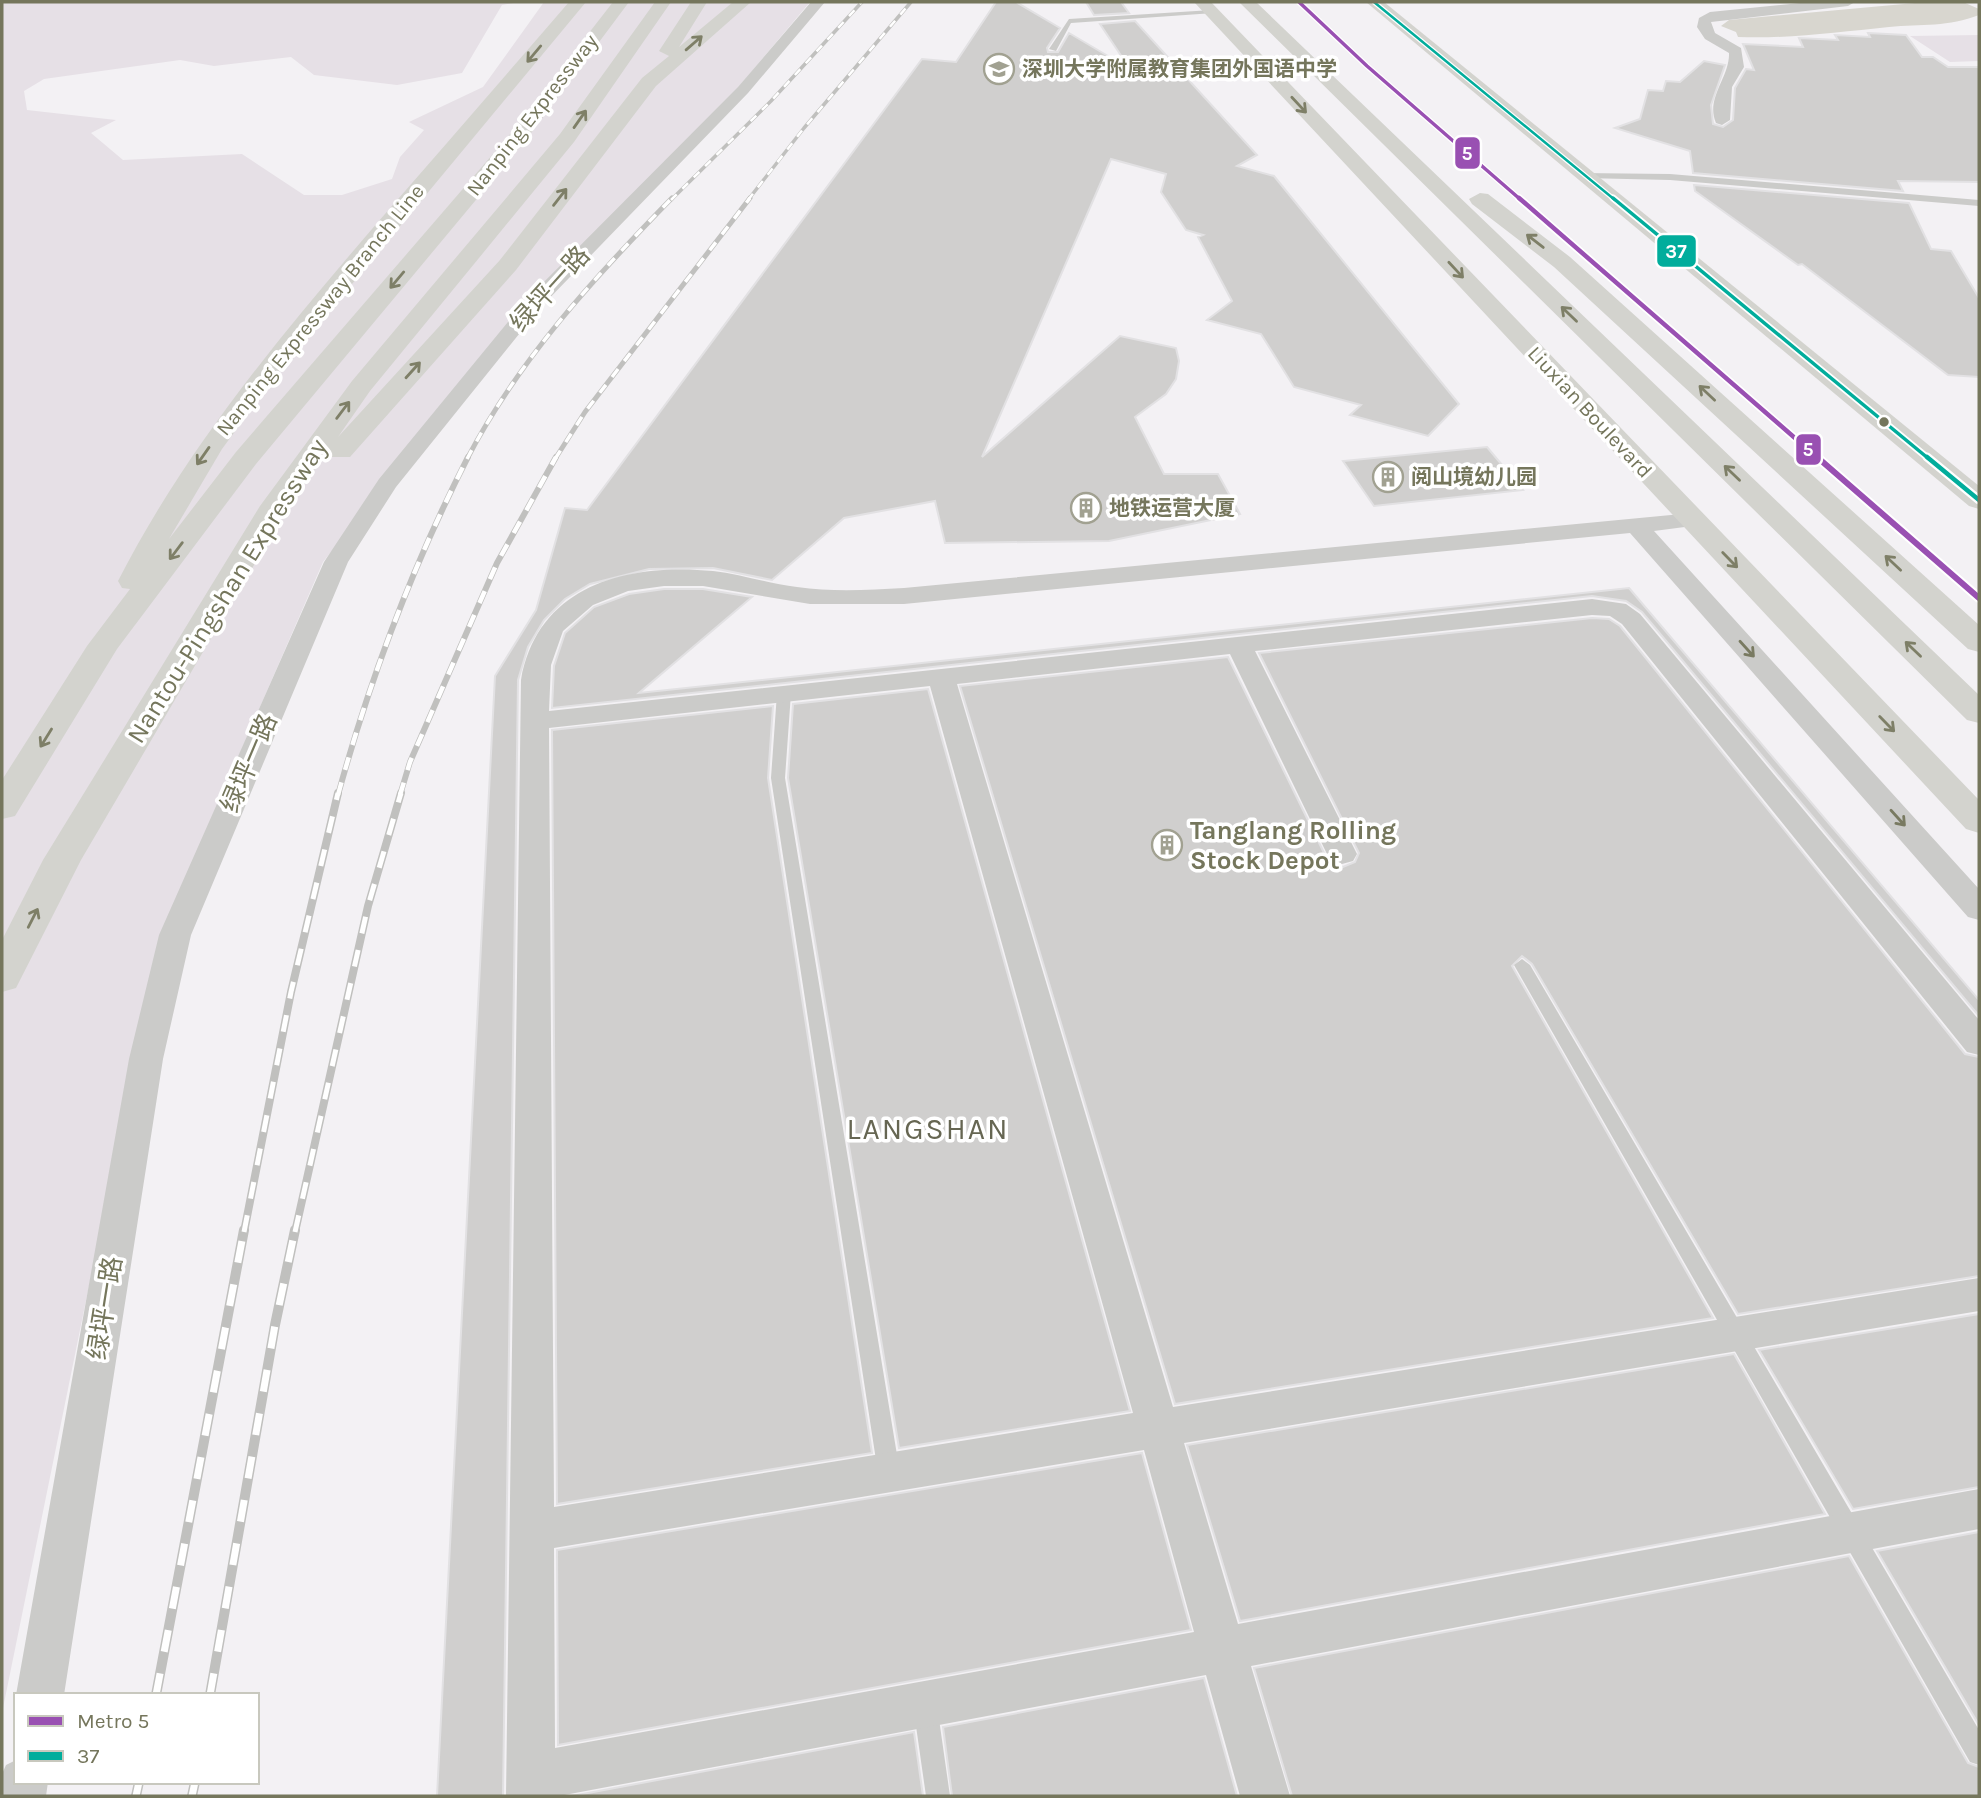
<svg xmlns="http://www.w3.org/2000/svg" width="1981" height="1798" font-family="Karla,'Noto Sans SC',sans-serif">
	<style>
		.green { fill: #e6e0e6 }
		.water { fill: #d8d6cf }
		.building { fill: #d0cfce; stroke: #e2e1e3; stroke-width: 2 }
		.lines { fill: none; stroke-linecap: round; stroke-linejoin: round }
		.service { fill: #cbcbc9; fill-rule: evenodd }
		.minor { fill: #cbcbc9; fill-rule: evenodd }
		.secondary { fill: #d3d3ce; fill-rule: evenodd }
		.primary { fill: #d3d3ce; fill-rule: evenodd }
		.trunk { fill: #d3d3ce; fill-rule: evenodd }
		.rail-far4-casing { stroke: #c0c0be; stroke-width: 3.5 }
		.rail-far3-casing { stroke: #c0c0be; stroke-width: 5 }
		.rail-far2-casing { stroke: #c0c0be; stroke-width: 6 }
		.rail-far1-casing { stroke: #c0c0be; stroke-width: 8 }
		.rail-casing { stroke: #c0c0be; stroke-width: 10 }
		.rail-far4 { stroke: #fff; stroke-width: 2.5; stroke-dasharray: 8; stroke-linecap: butt }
		.rail-far3 { stroke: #fff; stroke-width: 3.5; stroke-dasharray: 10; stroke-linecap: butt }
		.rail-far2 { stroke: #fff; stroke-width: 4.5; stroke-dasharray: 13; stroke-linecap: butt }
		.rail-far1 { stroke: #fff; stroke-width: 5; stroke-dasharray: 17; stroke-linecap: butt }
		.rail { stroke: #fff; stroke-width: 7; stroke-dasharray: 22; stroke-linecap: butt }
		.bus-1-far2-casing { stroke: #fff; stroke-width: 5 }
		.bus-1-far1-casing { stroke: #fff; stroke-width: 7 }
		.bus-1-casing { stroke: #fff; stroke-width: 9 }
		.bus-1-far2 { stroke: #01ad9c; stroke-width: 2.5 }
		.bus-1-far1 { stroke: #01ad9c; stroke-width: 3.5 }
		.bus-1 { stroke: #01ad9c; stroke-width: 4.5 }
		.metro-1-far2-casing { stroke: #fff; stroke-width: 6 }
		.metro-1-far1-casing { stroke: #fff; stroke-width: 8 }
		.metro-1-casing { stroke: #fff; stroke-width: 10 }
		.metro-1-far2 { stroke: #9950b2; stroke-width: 3.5 }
		.metro-1-far1 { stroke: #9950b2; stroke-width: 4.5 }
		.metro-1 { stroke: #9950b2; stroke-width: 6 }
		.oneway { stroke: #7e7f67 }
		.oneway2 { stroke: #797a61 }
		.bus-dot { fill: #75765c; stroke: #fff; stroke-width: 2.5 }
		.labels { text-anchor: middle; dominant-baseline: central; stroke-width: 7; stroke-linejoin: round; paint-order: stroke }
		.far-poi-label { font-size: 21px; font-weight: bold; fill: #75765c; stroke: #fff; text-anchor: start }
		.far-street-label { font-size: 21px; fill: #75765c; stroke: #fff }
		.street-label { font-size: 26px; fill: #75765c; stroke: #fff }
		.poi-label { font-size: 26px; font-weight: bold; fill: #75765c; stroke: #fff; text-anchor: start }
		.quarter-label { font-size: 30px; letter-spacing: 2px; fill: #666652; stroke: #fff }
		.line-badge { stroke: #fff; stroke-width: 2.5 }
		.badge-label { font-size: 19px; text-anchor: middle; font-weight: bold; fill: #fff }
	</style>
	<rect width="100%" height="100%" fill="#f3f1f4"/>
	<path class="green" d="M2 2H519L502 5 462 73 397 85 314 75 291 57 214 66 180 60 44 79 24 91 27 110 116 120 91 133 123 160 242 154 304 195H342L392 179 400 157 424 130 409 122 483 87 544 2H810L736 90 529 302 323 562 160 937 2 1713Z
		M1979 35V61L1950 62 1910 36Z"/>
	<path class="water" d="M1926 2H1963L1979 9V15C1949 27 1921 24 1889 27 1839 32 1789 39 1738 37L1736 32 1721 26 1729 20Z"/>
	<path class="building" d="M996 2H1016L1060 28 1047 48 1048 52H1058L1069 33 1130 69 1100 24 1135 21 1257 155 1237 166 1274 176 1459 404 1428 436 1350 415 1361 405 1294 387 1261 334 1207 320 1232 301 1198 237 1203 235 1186 230 1161 192 1166 174 1111 159 982 457 1120 336 1176 348 1179 361 1176 379 1166 394 1135 417 1164 474H1218L1240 514 1109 541 945 543 935 501 844 518 772 580 713 568 649 569 590 584 565 599 544 620 528 647 518 680 503 1796H437L495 676 536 610 565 508 587 510 922 59 956 62Z
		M1086 2H1121L1129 13 1094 15Z
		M1868 33 1906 35 1922 57H1933L1948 67H1979V182L1898 181 1903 191 1693 173 1690 151 1615 128 1640 119 1648 90 1663 91 1666 81 1680 82 1704 61 1725 65 1711 105 1713 124 1723 127 1733 120 1735 88 1746 69 1754 70 1743 44 1803 47 1799 38 1838 40 1835 35 1870 37Z
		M1694 185 1909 203 1931 249 1951 251 1979 298V377L1948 375 1802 264 1798 265 1695 191Z
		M1487 447 1523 490 1374 506 1343 461Z
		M1629 588 1979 1000V1016L1642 612 1626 601 1592 596 552 708 554 666 565 633 594 607 629 594 664 589H703L752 597 639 693Z
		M1592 618 1609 619 1620 626 1965 1054 1979 1057V1276L1738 1314 1532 964 1522 956 1512 966 1713 1318 1175 1404 960 686 1228 657 1325 855 1330 864 1343 867 1355 862 1359 853 1259 653Z
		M928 689 1130 1411 899 1448 788 778 793 704Z
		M773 706 768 778 872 1453 557 1504 552 730Z
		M1979 1314V1487L1853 1509 1759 1350Z
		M1734 1354 1825 1514 1240 1621 1187 1445Z
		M1142 1453 1191 1630 558 1745 557 1550Z
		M1979 1532V1725L1877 1551Z
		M1849 1556 1968 1763 1979 1767V1796H1292L1254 1668Z
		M1204 1678 1237 1796H952L943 1727Z
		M914 1732 923 1796H572Z"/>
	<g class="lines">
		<path class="service" d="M1212 10 1214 13 1071 23 1056 51 1049 49 1069 19Z
			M1581 173 1670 174 1979 200V206L1670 180 1584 178 1581 177Z
			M784 689 791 693 785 778 900 1473 897 1480 889 1483 881 1480 878 1473 771 778 777 693Z
			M1522 959 1530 965 1979 1730V1765L1970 1762 1514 965Z
			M925 1693 933 1697 937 1705 950 1796H926L913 1705 917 1697Z"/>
		<path class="minor" d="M811 2H825L748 93 540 308 396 487 348 562 191 935 163 1059 64 1695H16L129 1059 159 935 324 562 379 479 526 300 738 87Z
			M1810 2H1855L1848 6 1711 22 1715 33 1741 48 1744 67 1732 87 1730 120 1722 125 1716 123C1705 98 1730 77 1729 53L1705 39 1697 27 1699 18 1710 12Z
			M1692 513 1700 515 1704 520 1700 525 1654 531 1979 889V920L1968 917 1630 533 904 604H810L703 586H664L628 591 593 605 563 631 551 665 549 711 1592 599 1626 604 1640 614 1979 1020V1055L1967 1052 1622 624 1610 616 1592 615 1255 651 1357 854 1353 861 1342 864 1331 861 1327 854 1230 654 957 684 1173 1407 1979 1278V1311L1184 1443 1238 1624 1979 1489V1529L1251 1666 1290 1796H1240L1206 1675 559 1796H506L521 680C538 584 628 563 713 571 741 574 769 584 797 587 832 592 868 590 904 588ZM930 686 1133 1413 554 1507 549 728ZM1144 1450 1194 1632 555 1748 554 1548Z
			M16 1760V1782H48L46 1796H2V1774L6 1765Z"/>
		<path class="secondary" d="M1366 2H1384L1979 486V509L1969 506Z"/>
		<path class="primary" d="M1194 2H1211L1979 800V833L1966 829Z
			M1239 2H1256L1979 695V723L1967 720Z
			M1480 193 1488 194 1570 257 1979 625V652L1968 649 1554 267 1472 204 1469 199Z"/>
		<path class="trunk" d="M569 2H586L279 372 222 449 169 539 236 452 511 133 613 2H629L525 141 256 464 117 649 15 816 2 819V780L87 646 130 589 122 588 118 581C186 448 281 335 378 222 442 149 506 75 569 2Z
			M655 2H671L574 142 370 391 338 437 500 260 642 78 669 56 659 51 691 2H707L679 47 733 2H751L656 86 516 270 350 457H330L327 452 288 507 81 860 16 988 2 992V940L43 860 260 506 352 381 560 134Z"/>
		<g class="rail-far4-casing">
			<path id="rail-far4" d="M671 200 771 101 862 2
				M748 200 804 128 911 2"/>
		</g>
		<g class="rail-far3-casing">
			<path id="rail-far3" d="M467 459C519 359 594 278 672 198
				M555 459 585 412 750 198"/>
		</g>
		<g class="rail-far2-casing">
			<path id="rail-far2" d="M338 795C370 678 413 565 468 457
				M400 795 410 762 497 563 556 457"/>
		</g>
		<g class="rail-far1-casing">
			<path id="rail-far1" d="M244 1232 291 992 338 793
				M295 1232 368 906 401 793"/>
		</g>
		<g class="rail-casing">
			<path id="rail" d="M156 1695 244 1230
				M210 1695 275 1325 295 1230
				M136 1796 139 1782
				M192 1796 195 1782"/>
		</g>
		<use href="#rail-far4" class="rail-far4"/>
		<use href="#rail-far3" class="rail-far3"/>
		<use href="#rail-far2" class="rail-far2"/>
		<use href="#rail-far1" class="rail-far1"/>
		<use href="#rail" class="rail"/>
		<g class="bus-1-far2-casing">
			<path id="bus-1-far2" d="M1374 2 1615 200"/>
		</g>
		<g class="bus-1-far1-casing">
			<path id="bus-1-far1" d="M1613 198 1929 459"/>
		</g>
		<g class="bus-1-casing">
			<path id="bus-1" d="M1927 457 1979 500"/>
		</g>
		<use href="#bus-1-far2" class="bus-1-far2"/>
		<use href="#bus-1-far1" class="bus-1-far1"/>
		<use href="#bus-1" class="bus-1"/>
		<g class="metro-1-far2-casing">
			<path id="metro-1-far2" d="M1299 2 1367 66 1521 200"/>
		</g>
		<g class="metro-1-far1-casing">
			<path id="metro-1-far1" d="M1519 198 1819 459"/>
		</g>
		<g class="metro-1-casing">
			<path id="metro-1" d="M1817 457 1979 598"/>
		</g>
		<use href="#metro-1-far2" class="metro-1-far2"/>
		<use href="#metro-1-far1" class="metro-1-far1"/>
		<use href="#metro-1" class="metro-1"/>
	</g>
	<defs><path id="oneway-shaft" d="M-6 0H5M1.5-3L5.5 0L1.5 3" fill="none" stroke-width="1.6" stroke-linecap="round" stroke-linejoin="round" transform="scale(1.75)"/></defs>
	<g class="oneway">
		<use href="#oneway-shaft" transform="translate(694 43) rotate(-41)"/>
		<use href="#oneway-shaft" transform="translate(534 54) rotate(130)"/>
		<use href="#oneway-shaft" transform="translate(1299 105) rotate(47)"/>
		<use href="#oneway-shaft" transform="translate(580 119) rotate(-55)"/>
		<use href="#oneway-shaft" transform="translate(560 197) rotate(-52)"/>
		<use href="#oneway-shaft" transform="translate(1535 241) rotate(-142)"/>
		<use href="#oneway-shaft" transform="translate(1456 270) rotate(47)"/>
		<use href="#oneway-shaft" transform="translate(397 280) rotate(130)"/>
		<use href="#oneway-shaft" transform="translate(1569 314) rotate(-136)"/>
		<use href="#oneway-shaft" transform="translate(413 370) rotate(-48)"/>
		<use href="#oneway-shaft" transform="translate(1707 393) rotate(-137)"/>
		<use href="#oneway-shaft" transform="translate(343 410) rotate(-53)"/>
		<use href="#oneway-shaft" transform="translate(203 456) rotate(125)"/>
		<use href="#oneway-shaft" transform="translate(1732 473) rotate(-136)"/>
		<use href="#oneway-shaft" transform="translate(176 551) rotate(127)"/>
		<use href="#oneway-shaft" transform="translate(1730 560) rotate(46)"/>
		<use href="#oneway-shaft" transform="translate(1893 563) rotate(-137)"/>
		<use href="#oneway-shaft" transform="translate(1913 649) rotate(-136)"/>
		<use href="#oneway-shaft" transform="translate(1887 724) rotate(46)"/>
		<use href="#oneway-shaft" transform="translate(46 738) rotate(122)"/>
		<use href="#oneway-shaft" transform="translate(33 918) rotate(-63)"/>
	</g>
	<g class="oneway2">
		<use href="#oneway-shaft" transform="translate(1747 649) rotate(48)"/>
		<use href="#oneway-shaft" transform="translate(1898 818) rotate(48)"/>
	</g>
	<defs>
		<g id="school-ring" transform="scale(1.575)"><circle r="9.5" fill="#fff" stroke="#a1a191" stroke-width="1.5"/><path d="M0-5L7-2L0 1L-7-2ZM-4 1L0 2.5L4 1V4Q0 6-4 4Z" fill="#a1a191"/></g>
		<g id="building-ring" transform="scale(1.575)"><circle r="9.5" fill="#fff" stroke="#a1a191" stroke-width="1.5"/><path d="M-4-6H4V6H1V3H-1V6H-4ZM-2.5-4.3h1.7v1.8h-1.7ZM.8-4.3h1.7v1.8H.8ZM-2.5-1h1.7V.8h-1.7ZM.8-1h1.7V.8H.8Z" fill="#a1a191"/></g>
	</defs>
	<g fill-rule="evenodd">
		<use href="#school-ring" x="999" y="69"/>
		<use href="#building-ring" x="1388" y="477"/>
		<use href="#building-ring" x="1086" y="508"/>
		<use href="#building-ring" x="1167" y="845"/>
	</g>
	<circle class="bus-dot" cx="1884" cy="422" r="6"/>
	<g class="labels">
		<g class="far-poi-label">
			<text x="1022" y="69">深圳大学附属教育集团外国语中学</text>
			<text x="1411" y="477">阅山境幼儿园</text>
			<text x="1109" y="508">地铁运营大厦</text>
		</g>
		<g class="far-street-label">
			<text transform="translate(532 115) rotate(-52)">Nanping Expressway</text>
			<text transform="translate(320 310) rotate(-51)">Nanping Expressway Branch Line</text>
			<text transform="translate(1590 412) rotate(47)">Liuxian Boulevard</text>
		</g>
		<g class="street-label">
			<text transform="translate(550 289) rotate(-48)">绿坪一路</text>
			<text transform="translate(227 591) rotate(-58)">Nantou-Pingshan Expressway</text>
			<text transform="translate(249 763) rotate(-67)">绿坪一路</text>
			<text transform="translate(105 1308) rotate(-81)">绿坪一路</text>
		</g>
		<g class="poi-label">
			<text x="1190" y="830">Tanglang Rolling<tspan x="1190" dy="30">Stock Depot</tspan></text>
		</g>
		<g class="quarter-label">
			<text x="928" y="1129">LANGSHAN</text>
		</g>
	</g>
	<g class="line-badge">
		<rect x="1454" y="136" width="27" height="34" rx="7" fill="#9950b2"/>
		<rect x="1656" y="234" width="41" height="34" rx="7" fill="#01ad9c"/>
		<rect x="1795" y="433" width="27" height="33" rx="7" fill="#9950b2"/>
	</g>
	<g class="badge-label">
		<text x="1467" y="160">5</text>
		<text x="1676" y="258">37</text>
		<text x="1808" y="456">5</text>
	</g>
	<rect width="1981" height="1798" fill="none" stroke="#75765c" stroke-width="7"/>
	<rect x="14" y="1693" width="245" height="91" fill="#ffffff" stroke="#c8c8be" stroke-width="2"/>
	<rect x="28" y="1716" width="35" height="10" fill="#9950b2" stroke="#c8c8be" stroke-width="2"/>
	<text x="77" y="1728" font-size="21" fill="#75765c">Metro 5</text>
	<rect x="28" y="1751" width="35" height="10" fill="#01ad9c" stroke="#c8c8be" stroke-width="2"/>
	<text x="77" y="1763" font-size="21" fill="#75765c">37</text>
</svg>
